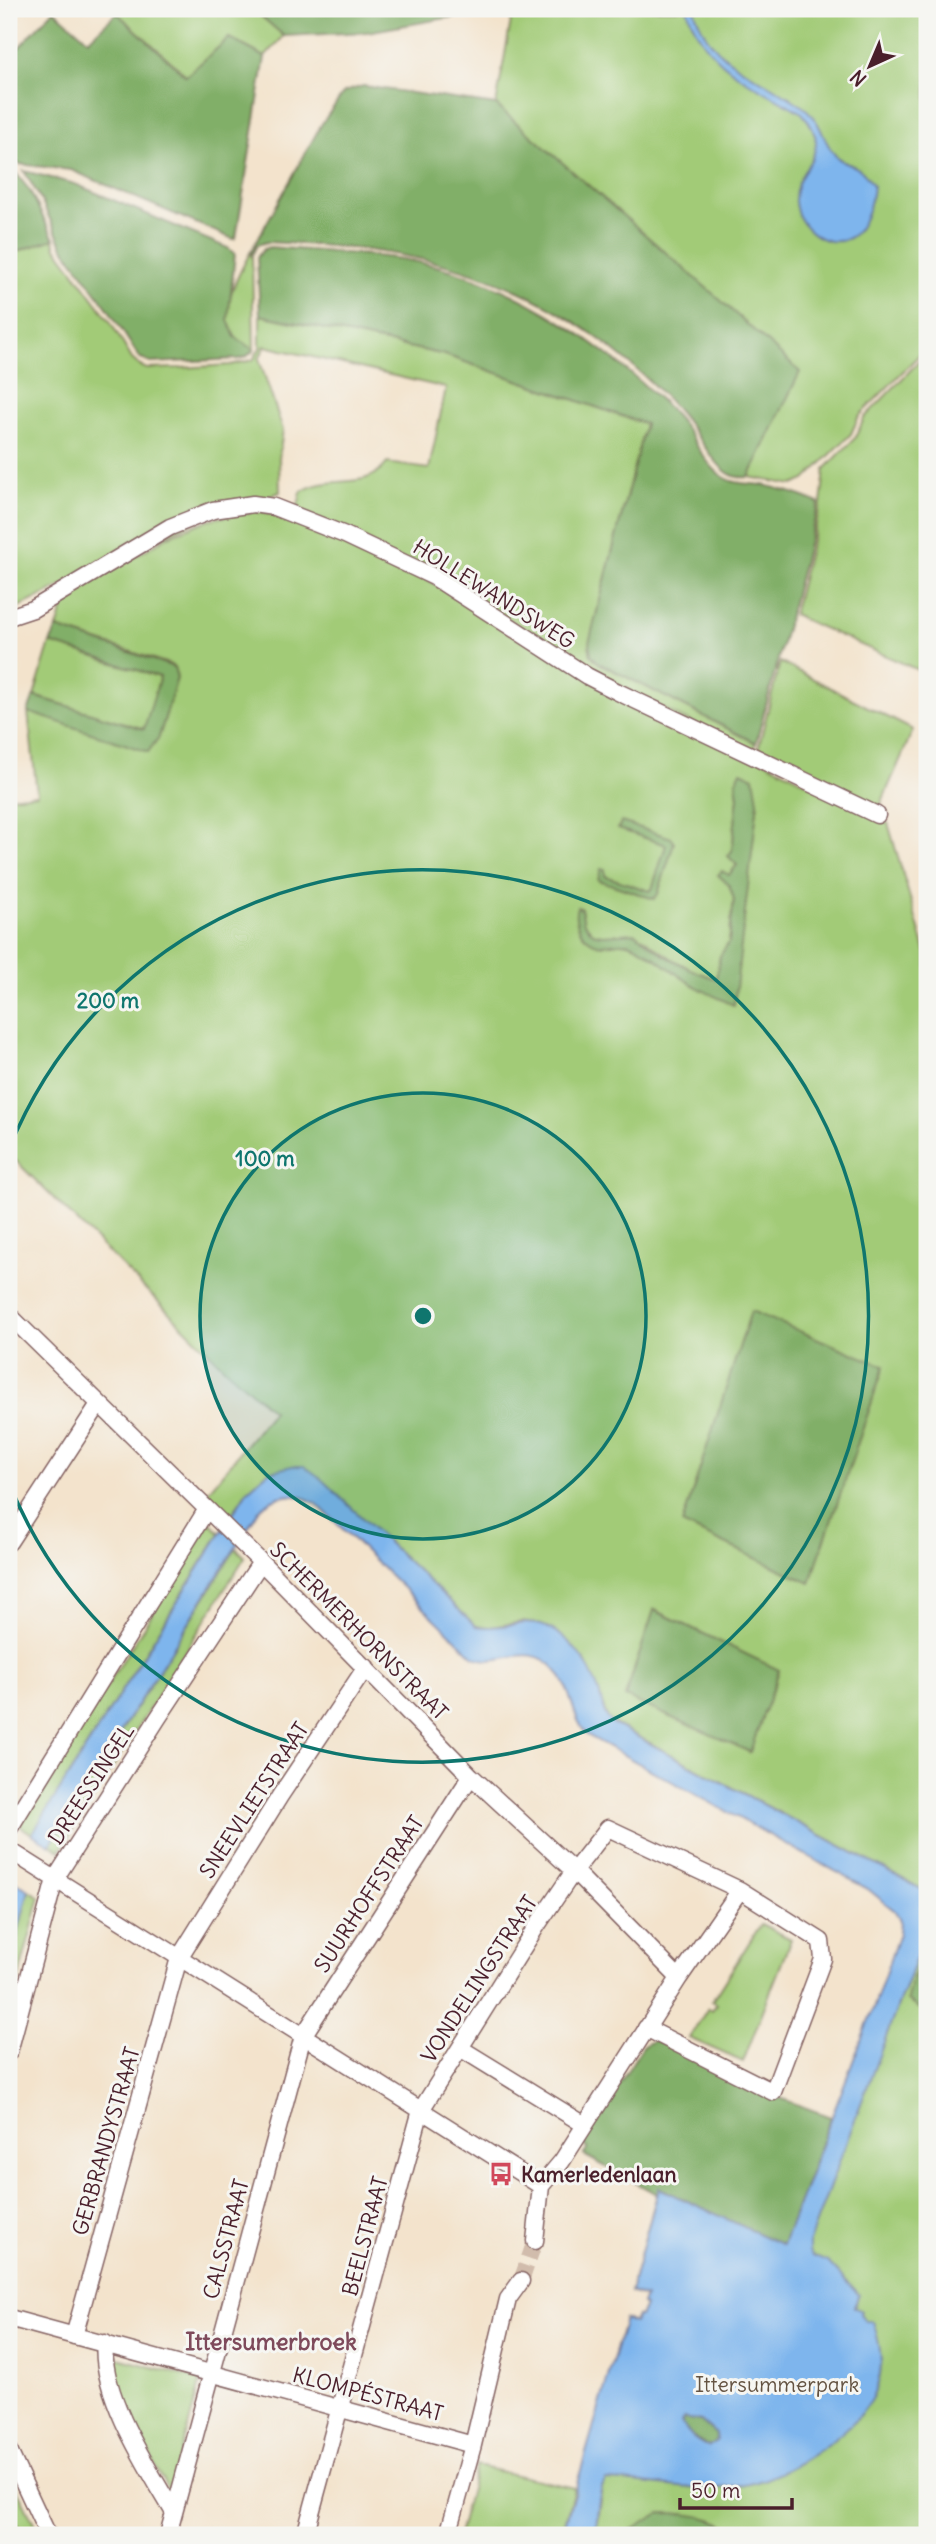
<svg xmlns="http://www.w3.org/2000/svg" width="936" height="2544" font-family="Delius,sans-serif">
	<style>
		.green { fill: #a2cb77; stroke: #767551; stroke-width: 2; fill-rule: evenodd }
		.forest { fill: #81af68; stroke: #66674a; stroke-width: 2 }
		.water { fill: #7eb5ed; stroke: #646a8c; stroke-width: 2; fill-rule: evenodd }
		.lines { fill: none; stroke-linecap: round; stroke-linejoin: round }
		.minor-tunnel { stroke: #d1bcac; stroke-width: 16; stroke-dasharray: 16 8; stroke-linecap: butt }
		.minor-casing { stroke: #856463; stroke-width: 19 }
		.minor { stroke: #fff; stroke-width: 16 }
		.ring { fill: none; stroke: #0f766e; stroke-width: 3.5 }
		.labels { text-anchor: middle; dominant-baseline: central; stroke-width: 6; stroke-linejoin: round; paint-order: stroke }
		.street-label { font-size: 21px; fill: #4a1f2b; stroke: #f6f6f2 }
		.poi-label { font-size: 21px; font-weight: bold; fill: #4a1f2b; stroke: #f6f6f2; text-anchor: start }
		.park-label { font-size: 21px; fill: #645342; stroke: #f6f6f2 }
		.neighbourhood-label { font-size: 23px; font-weight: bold; fill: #7e4a5b; stroke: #f6f6f2 }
		.centre { fill: #0f766e; stroke: #f6f6f2; stroke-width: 3.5 }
		.ring-label { font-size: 21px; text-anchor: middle; font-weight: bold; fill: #0f766e; stroke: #f6f6f2; stroke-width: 6; stroke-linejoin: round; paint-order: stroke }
	</style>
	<rect width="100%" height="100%" fill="#f6f6f2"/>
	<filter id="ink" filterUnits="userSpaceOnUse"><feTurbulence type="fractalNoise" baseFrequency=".0143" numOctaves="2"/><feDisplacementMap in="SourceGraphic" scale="14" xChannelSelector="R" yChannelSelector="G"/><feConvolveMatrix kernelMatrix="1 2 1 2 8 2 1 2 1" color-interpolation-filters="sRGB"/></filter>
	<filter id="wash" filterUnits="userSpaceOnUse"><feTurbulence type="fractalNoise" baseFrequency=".00686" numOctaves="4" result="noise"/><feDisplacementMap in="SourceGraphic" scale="28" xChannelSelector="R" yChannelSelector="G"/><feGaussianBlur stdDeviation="1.57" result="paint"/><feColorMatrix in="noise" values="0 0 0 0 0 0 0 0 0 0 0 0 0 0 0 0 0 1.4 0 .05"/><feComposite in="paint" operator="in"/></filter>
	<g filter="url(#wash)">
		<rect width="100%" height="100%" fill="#f3e3cc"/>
		<path class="green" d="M121 9H253L284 36 265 57 229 38 187 76 117 13Z
			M513 9H927V347L859 416 851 434 805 480 793 485 749 477 799 372 496 105Z
			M54 239 55 246 110 321 132 359 140 366 147 369 180 368 230 365 253 360 260 348V315L445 355 645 424 589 643 591 655 599 663 756 743 753 752 595 676 485 604 302 513 298 506 301 492C329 473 367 492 387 463L429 469 446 388 265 346 259 359 283 430 279 458 280 492 262 499 236 501 9 612V254Z
			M250 253 252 255 254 350C248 346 240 342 235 337 216 314 238 275 250 253Z
			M927 353V674L793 615 821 504 825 469 856 437 864 418Z
			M258 511 285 516 415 572 499 623 871 816 888 823 927 957V1892L609 1721 585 1661 559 1634 541 1625 522 1622 490 1627 476 1626 318 1476 247 1491 230 1517 206 1494 273 1411 228 1371 9 1154V797L37 794 28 712 159 737 177 678 174 667 169 664 57 628 67 597 169 536 210 519ZM736 781 758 801 733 1005 693 985 642 937C665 955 688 971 716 979L720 956 729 942 734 899 729 885V875L737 865 728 856 732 851 738 797ZM884 1366 810 1583 682 1524 725 1395ZM655 1610 779 1671 749 1752 728 1741Z
			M50 643 160 677 144 729 34 696Z
			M780 662 913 730 878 811 757 753Z
			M210 1522 220 1533 32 1834 19 1825Z
			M236 1548 245 1557 60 1851 50 1845Z
			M29 1890 40 1897 9 2014V1967Z
			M761 1924 791 1939 743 2062 689 2038 708 2008 712 2010 717 2004 712 2001Z
			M927 1943V2535H595L602 2486 608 2379 625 2319 634 2323 637 2316 640 2317 645 2306 642 2304 645 2297 630 2292 657 2194 584 2155 588 2147 582 2142 772 2095 851 2126 919 1951Z
			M107 2355 201 2380 170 2493C144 2448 125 2405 107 2355Z
			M476 2466 574 2488 562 2535H458Z
			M9 2473 40 2535H23L9 2509Z"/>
		<path class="forest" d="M253 9H498L367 32 284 36Z
			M54 10 88 40 117 13 186 76 229 38 265 57 236 238 233 239 71 170 18 164 9 155V58Z
			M363 86 496 105 718 298 800 372 749 477C739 478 732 477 724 470 706 453 694 429 678 411 655 384 627 360 599 339 496 262 392 248 267 242L257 245 252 255 250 253 321 125 344 92Z
			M9 164 30 191 54 239 9 254Z
			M24 171 75 184 228 248 235 254 228 320 235 337 254 350 246 357 239 359 150 363 139 357 109 310 63 247 40 198Z
			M270 247C314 251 358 253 402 259 495 274 574 323 643 384 658 397 672 410 684 426 696 443 708 469 727 479 738 485 751 483 763 485 783 489 800 495 819 503L756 743 599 663 591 655 589 643 645 424 445 355 260 315 257 257 264 249Z
			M57 628 174 667 177 678 159 737 148 752 28 712 34 696 144 729 160 677 50 643Z
			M741 771 754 777 758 801 734 1005C719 998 704 992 690 983 672 972 650 951 631 944 617 939 605 951 589 940 579 933 573 919 577 907L581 908 584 923 593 933 602 935 635 933 664 955 694 971 716 979 720 956 729 942 734 899 729 885 718 875 722 871 729 875 737 865 728 856 732 851 738 797 736 782Z
			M621 822 672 838 674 843 658 894 654 899 598 880 601 869H605V876L650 891 652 889 666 845 618 829Z
			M751 1311 884 1366 810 1583 682 1524Z
			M654 1610 779 1670 750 1752 625 1697Z
			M927 1956V2009L923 2011 907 2001C908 1987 917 1966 927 1956Z
			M654 2040 772 2095 831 2117 783 2245 660 2188 657 2194 584 2155 588 2147 582 2142 643 2046Z
			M684 2418 701 2421 716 2434 717 2441 709 2446 691 2436 682 2425 681 2422Z
			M660 2513C683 2513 721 2516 737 2535H623Z"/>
		<path class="water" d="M687 9H694C712 69 765 75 807 110 822 123 823 142 836 156 842 163 851 164 859 169 864 172 869 180 873 185 872 201 865 230 849 238 825 250 797 227 795 202 793 165 838 155 802 113 754 84 705 67 687 9Z
			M292 1466H304L318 1476 476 1626C498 1631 519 1619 541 1625 570 1634 590 1665 599 1692 603 1705 603 1717 615 1725L927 1892V1943L919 1951 901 1997 809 2242V2251L812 2256 828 2262 859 2295 854 2307 861 2311 860 2314 866 2321H873C880 2343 885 2367 876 2389 861 2429 791 2474 750 2484 702 2495 654 2482 606 2480 597 2491 598 2519 595 2535H562L625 2319 634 2323 637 2316 640 2317 645 2306 642 2304 645 2297 630 2292 659 2188 783 2245 876 2001 899 1933 900 1921 895 1911 868 1889 587 1735C571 1716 572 1688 556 1670 528 1638 498 1670 473 1656L317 1504C296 1491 276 1493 259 1510L50 1845 32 1834 247 1491 268 1472ZM684 2418 701 2421 716 2434 717 2441 709 2446C697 2443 687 2433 681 2422Z
			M10 1879 29 1890 9 1967V1882Z"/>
	</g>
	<g filter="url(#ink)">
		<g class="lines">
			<path class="minor-tunnel" d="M521 2281 535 2241"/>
			<g class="minor-casing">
				<path id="minor" d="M9 617 33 609 170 527 213 510 253 504 274 507 345 535 434 577 587 676 618 692 877 815
					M9 1315 261 1562 471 1776 574 1871 679 1978
					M9 1542 99 1404
					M9 1829 207 1509
					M9 1850 541 2186
					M460 2048 585 2125
					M9 2052 55 1879 158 1718 261 1562
					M541 2186 562 2161 679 1978 740 1890
					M535 2241 541 2186
					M9 2318 473 2445
					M74 2336 179 1958 280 1796 366 1667
					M105 2343C99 2393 149 2470 174 2513
					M9 2451 48 2535
					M168 2535 303 2036 471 1776
					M305 2535 421 2110 536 1927 574 1871 608 1828 740 1890 821 1941 823 1959 773 2092 646 2028
					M448 2535 473 2445 508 2299 521 2281"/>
			</g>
			<use href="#minor" class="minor"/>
		</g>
	</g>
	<circle cx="423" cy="1316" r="223" fill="#0f766e" fill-opacity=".12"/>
	<g class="ring">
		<circle cx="423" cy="1316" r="223"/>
		<path d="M9 1149A446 446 0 1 1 9 1483"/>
	</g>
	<defs>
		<g id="bus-bare" transform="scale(1.89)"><path d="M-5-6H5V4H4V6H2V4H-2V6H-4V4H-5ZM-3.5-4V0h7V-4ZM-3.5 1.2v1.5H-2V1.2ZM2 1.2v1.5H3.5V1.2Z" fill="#d1495b" stroke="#f6f6f2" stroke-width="2.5" paint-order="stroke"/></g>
	</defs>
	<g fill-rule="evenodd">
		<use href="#bus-bare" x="501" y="2174"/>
	</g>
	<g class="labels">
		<g class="street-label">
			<text transform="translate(494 594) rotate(32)">HOLLEWANDSWEG</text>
			<text transform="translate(359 1631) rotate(45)">SCHERMERHORNSTRAAT</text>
			<text transform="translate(91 1784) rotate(-57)">DREESSINGEL</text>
			<text transform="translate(254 1800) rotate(-57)">SNEEVLIETSTRAAT</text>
			<text transform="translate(369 1894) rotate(-57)">SUURHOFFSTRAAT</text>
			<text transform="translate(479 1979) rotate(-57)">VONDELINGSTRAAT</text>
			<text transform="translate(106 2141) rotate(-74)">GERBRANDYSTRAAT</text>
			<text transform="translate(365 2236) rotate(-75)">BEELSTRAAT</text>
			<text transform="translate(226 2239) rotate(-75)">CALSSTRAAT</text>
			<text transform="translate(368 2394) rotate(15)">KLOMPÉSTRAAT</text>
		</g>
		<g class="poi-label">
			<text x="521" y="2174">Kamerledenlaan</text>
		</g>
		<g class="park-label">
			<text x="777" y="2384">Ittersummerpark</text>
		</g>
		<g class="neighbourhood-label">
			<text x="271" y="2341">Ittersumerbroek</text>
		</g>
	</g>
	<circle cx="423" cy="1316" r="10" class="centre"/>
	<g class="ring-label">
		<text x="108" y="1008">200 m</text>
		<text x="265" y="1166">100 m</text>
	</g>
	<rect width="936" height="2544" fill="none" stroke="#f6f6f2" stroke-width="35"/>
	<g transform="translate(870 66) rotate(224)" stroke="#f6f6f2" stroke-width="5" paint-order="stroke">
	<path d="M0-5L12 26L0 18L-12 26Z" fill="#4a1f2b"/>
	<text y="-10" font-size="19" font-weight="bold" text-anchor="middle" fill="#4a1f2b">N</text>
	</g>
	<path d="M680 2498v10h112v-10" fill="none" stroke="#4a1f2b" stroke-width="3.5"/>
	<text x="691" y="2498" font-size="21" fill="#4a1f2b" stroke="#f6f6f2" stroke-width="5" paint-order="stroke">50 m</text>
</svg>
